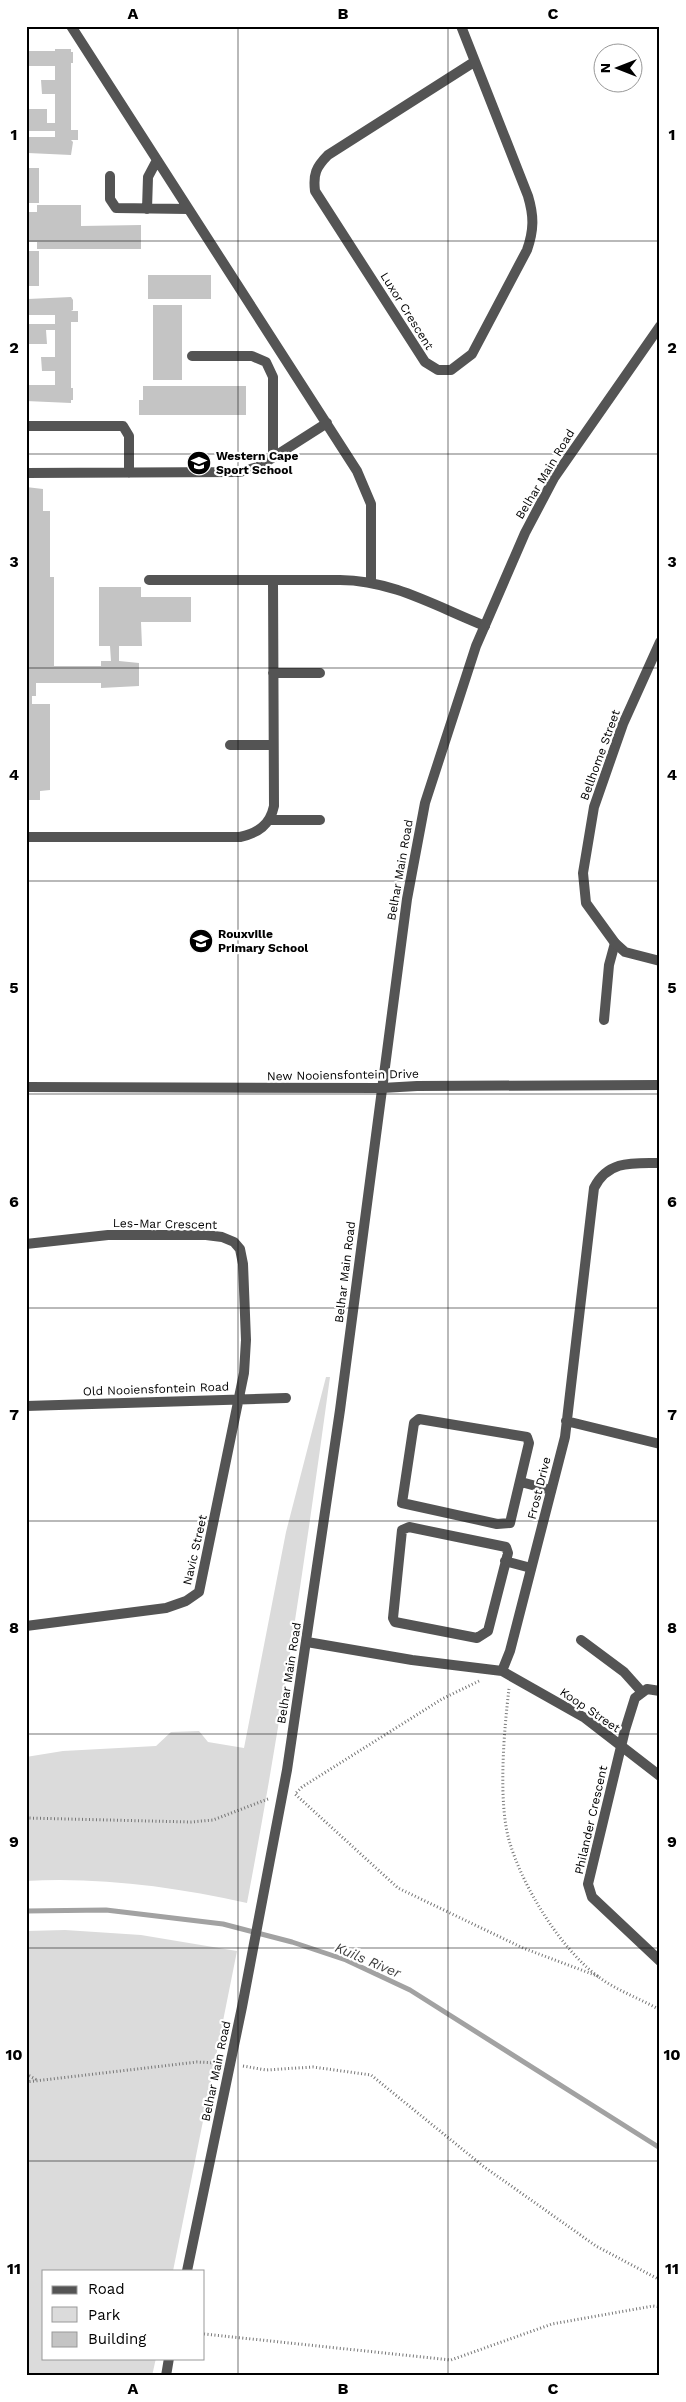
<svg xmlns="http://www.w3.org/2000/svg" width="686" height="2402" font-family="'Work Sans',sans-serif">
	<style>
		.green { fill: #dbdbdb }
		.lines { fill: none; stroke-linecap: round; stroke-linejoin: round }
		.stream { stroke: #a2a2a2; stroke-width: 5 }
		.building { fill: #c4c4c4 }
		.path { stroke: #767676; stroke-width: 3; stroke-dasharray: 1 2.5; stroke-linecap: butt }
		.service { stroke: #545454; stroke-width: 10 }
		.minor { stroke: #545454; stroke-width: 10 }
		.tertiary { stroke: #545454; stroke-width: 10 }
		.grid { fill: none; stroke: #000; stroke-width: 1; stroke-opacity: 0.55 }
		.labels { text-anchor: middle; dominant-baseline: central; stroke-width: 4.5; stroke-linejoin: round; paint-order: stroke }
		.street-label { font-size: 12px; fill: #000; stroke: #fff }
		.poi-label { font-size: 12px; font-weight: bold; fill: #000; stroke: #fff; text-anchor: start }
		.water-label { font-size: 14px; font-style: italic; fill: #434343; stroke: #fff }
		.neatline { fill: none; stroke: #000; stroke-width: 2 }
		.grid-label { font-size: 16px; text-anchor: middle; font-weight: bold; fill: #000 }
	</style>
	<rect width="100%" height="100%" fill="#fff"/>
	<path class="green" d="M326 1377H330C306 1553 280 1729 247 1903 174 1887 101 1877 26 1881V1757L63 1751 156 1746 171 1732 199 1731 208 1742 244 1748 286 1532Z
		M65 1930 141 1935 237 1951 173 2271H44V2358H156L152 2376H26V1931Z"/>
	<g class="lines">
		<path class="stream" d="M26 1911 106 1910 223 1924 292 1942 346 1960 410 1990 660 2148"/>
	</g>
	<path class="building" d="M55 49H71V52H73V63H71V130H78V140H71L73 142 71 155 28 153 29 168H39V203H26V134H29V137H55V131H26V109H47V123H55V94H42L41 80H55V66H26V51H55Z
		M37 205H81V226L141 225V249H37V242H26V212H37Z
		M26 251H39V286H28V299L71 297 73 300V310L71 311H78V322H71V388H73V400H71V403L26 401V385H55V371H42L41 357H55V330H46L47 344H26V324H55V315H28V318H26Z
		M148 275H211V299H148Z
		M153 305H182V380H153Z
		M143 386H246V415H139V400H143Z
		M26 487 43 489V511H50V577H54V666H101V661H111L110 646H99V587H141V597H191V622H141L142 646H119V661L139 663V686L101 688V683H36V696H32V704H50V790L40 791V800H26Z"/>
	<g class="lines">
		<path class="path" d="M479 1681 442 1699 302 1787 295 1794 398 1888 523 1948 600 1977
			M509 1689C504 1730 498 1801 509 1840 522 1886 561 1950 600 1978 618 1991 641 1999 660 2010
			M26 1818 191 1822 213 1820 268 1799
			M243 2066 266 2070 313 2067 371 2075 483 2166 596 2246 660 2280
			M26 2074 37 2080
			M26 2082 197 2062 217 2063
			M204 2334 451 2360 552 2324 653 2306 660 2307"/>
		<path class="service" d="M71 26 357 471 371 504V582
			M110 176V199L116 208 188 209
			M147 209 148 177 157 160
			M192 356H252L266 362 273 377V457
			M26 426H123L129 436V473
			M26 473 240 472 258 467 327 423
			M149 580H340C392 580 437 607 485 626
			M273 673H320
			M230 745H273
			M269 820H320
			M26 837H240C258 833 270 825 274 806L273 580
			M604 1020 609 965 615 943
			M419 1419 527 1437 529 1443 510 1523 497 1524 402 1503 414 1423Z
			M521 1482 551 1490
			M409 1527 506 1547 508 1553 488 1631 477 1638 395 1622 393 1618 402 1530Z
			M505 1561 531 1568"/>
		<path class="minor" d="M461 26 528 196C534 216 534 230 527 250L472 354 451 370H438L425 362 315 191C313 174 316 167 328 155L474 62
			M660 642 623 724 594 807 583 873 586 903 615 943 625 952 660 961
			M26 1244 108 1235H206L222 1237 234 1242 240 1249 243 1264 246 1340 244 1373 199 1592 186 1601 166 1608 26 1626
			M26 1406 286 1398
			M566 1421 660 1444
			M581 1640 624 1672 641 1691
			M307 1642 412 1660 502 1671 510 1651 565 1437 594 1188C608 1160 633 1163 660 1163
			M502 1671 585 1718 660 1776
			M660 1691 647 1689 635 1698 625 1730 588 1884 592 1897 660 1961
			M187 2271 242 2007 287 1770 340 1410 407 899 425 803 476 646 525 533 554 478 660 326
			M166 2376 169 2358"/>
		<path class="tertiary" d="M26 1087 382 1088 417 1086 660 1085"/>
	</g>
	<path class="grid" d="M238 26V2376M448 26V2376M26 241H660M26 454H660M26 668H660M26 881H660M26 1094H660M26 1308H660M26 1521H660M26 1734H660M26 1948H660M26 2161H660"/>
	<defs>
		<g id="school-disc" transform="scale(1.25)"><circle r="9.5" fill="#000" stroke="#fff"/><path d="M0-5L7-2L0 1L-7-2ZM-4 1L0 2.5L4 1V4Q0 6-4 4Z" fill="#fff"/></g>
	</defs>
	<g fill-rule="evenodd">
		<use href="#school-disc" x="199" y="463"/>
		<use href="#school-disc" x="201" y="941"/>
	</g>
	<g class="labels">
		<g class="street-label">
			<text transform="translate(407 311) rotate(58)">Luxor Crescent</text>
			<text transform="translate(545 474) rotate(-59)">Belhar Main Road</text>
			<text transform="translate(600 755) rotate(-70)">Bellhome Street</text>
			<text transform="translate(400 870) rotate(-80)">Belhar Main Road</text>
			<text transform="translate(343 1075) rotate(-1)">New Nooiensfontein Drive</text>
			<text transform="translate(165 1224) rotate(1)">Les-Mar Crescent</text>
			<text transform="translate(345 1272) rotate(-83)">Belhar Main Road</text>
			<text transform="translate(156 1389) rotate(-2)">Old Nooiensfontein Road</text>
			<text transform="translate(539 1488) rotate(-76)">Frost Drive</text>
			<text transform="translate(195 1550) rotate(-77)">Navic Street</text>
			<text transform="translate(289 1673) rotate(-81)">Belhar Main Road</text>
			<text transform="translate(590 1710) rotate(34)">Koop Street</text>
			<text transform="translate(591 1820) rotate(-77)">Philander Crescent</text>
			<text transform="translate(216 2071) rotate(-78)">Belhar Main Road</text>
		</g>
		<g class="poi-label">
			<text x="216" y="456">Western Cape<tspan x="216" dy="14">Sport School</tspan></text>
			<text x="218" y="934">Rouxville<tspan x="218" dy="14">Primary School</tspan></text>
		</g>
		<g class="water-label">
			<text transform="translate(368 1960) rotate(23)">Kuils River</text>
		</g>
	</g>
	<rect width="686" height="2402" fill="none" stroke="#ffffff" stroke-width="55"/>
	<rect x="42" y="2270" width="162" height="90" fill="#ffffff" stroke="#999999"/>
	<rect x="52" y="2286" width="25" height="8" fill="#545454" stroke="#999999"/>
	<text x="88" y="2294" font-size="15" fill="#000000">Road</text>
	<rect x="52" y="2307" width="25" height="15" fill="#dbdbdb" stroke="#999999"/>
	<text x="88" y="2320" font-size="15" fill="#000000">Park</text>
	<rect x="52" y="2332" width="25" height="15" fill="#c4c4c4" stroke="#999999"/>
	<text x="88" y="2344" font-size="15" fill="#000000">Building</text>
	<g transform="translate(618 68) rotate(270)"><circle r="24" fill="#ffffff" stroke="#999999"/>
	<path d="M0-4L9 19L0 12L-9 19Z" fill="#000000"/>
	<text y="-8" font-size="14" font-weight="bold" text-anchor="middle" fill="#000000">N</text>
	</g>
	<rect x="28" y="28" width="630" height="2346" class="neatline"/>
	<g class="grid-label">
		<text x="133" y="19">A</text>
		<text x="343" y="19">B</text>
		<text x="553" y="19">C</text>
		<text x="14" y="140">1</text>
		<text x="672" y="140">1</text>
		<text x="14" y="353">2</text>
		<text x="672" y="353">2</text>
		<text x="14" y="567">3</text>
		<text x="672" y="567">3</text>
		<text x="14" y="780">4</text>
		<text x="672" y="780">4</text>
		<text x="14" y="993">5</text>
		<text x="672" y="993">5</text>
		<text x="14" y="1207">6</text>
		<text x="672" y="1207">6</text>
		<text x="14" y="1420">7</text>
		<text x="672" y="1420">7</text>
		<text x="14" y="1633">8</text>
		<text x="672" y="1633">8</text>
		<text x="14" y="1847">9</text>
		<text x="672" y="1847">9</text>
		<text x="14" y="2060">10</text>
		<text x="672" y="2060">10</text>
		<text x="14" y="2274">11</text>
		<text x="672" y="2274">11</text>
		<text x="133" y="2394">A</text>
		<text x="343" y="2394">B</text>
		<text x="553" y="2394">C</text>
	</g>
</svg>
